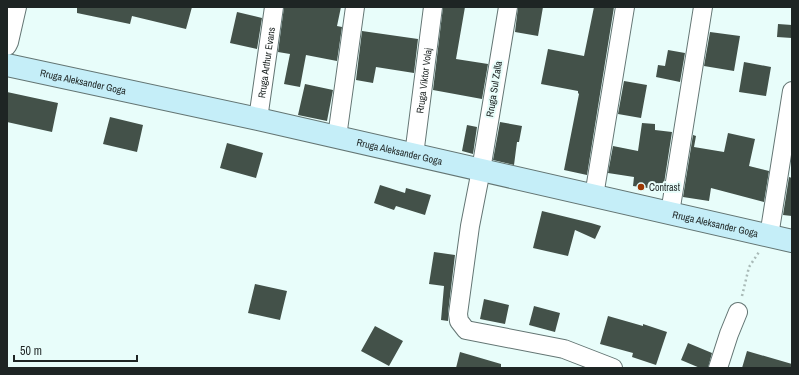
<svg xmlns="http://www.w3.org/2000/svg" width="799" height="375" font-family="'Archivo Narrow',sans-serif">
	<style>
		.building { fill: #435149 }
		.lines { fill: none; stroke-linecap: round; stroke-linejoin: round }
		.street-casing { stroke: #637573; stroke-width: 20 }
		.secondary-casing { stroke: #637573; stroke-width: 24 }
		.path { stroke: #a9bab7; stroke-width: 2.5; stroke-dasharray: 2 3; stroke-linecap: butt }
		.street { stroke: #fff; stroke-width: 18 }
		.secondary { stroke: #c5eef8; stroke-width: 22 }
		.poi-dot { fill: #9c3702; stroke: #e8fdfa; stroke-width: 1.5 }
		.labels { text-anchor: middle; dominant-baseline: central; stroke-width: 4; stroke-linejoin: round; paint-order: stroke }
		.street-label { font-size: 10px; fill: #1e2524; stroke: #e8fdfa }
		.poi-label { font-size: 10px; fill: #1e2524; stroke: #e8fdfa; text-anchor: start }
	</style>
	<rect width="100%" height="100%" fill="#e8fdfa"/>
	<path class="building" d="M77 7H192L186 29 132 16 130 24 77 13Z
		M284 7H341L337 26 342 27 337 61 306 55 300 87 284 84 290 54 278 52Z
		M443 7H465L456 59 488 64 482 99 433 90Z
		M518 7H543L538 36 515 32Z
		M594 7H614L587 175 564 170 579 94 578 93V91L541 84 548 49 584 56Z
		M237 12 262 18 257 49 230 43Z
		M778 24 792 25V38L777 37Z
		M362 31 418 39 414 73 376 67 373 83 356 80Z
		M710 32 740 36 734 71 704 66Z
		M668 50 685 53 680 82 656 77 658 65 665 66Z
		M744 62 771 67 766 96 739 92Z
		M624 81 647 85 641 118 618 114Z
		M305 84 333 90 327 121 298 115Z
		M7 92 58 103 52 132 7 122Z
		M110 117 143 125 137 152 103 144Z
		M500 122 522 126 519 142H517L514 165 493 160Z
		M642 123 655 124V130L672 132 663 190 633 186 634 177 608 173 613 146 638 151Z
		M467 125 477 127 473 154 462 151Z
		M728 133 755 139 749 166 769 171 764 202 711 188 709 201 683 197 693 135 696 136 694 147 724 152Z
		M227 143 263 153 256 178 220 168Z
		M789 177 792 178V216L783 215Z
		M380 185 405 193 406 188 431 195 425 215 396 206 394 210 374 203Z
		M542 211 591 223 601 226 595 239 575 230 568 256 533 248Z
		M434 252 455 255 448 313V321L441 320 444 286 429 284Z
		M255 284 287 291 280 320 248 313Z
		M484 299 509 305 505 324 480 319Z
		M534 306 560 313 555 332 529 325Z
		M608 316 643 326V324L667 332 656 365 632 357 633 353 600 344Z
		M375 326 403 341 389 366 361 351Z
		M688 343 712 353 708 368H700L681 360Z
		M747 351 792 364V368H742Z
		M460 352 501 364V368H456Z"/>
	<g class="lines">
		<g class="street-casing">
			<g id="street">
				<path d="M508 7 481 170 470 226 458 314 459 321 466 330 564 349 613 368"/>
				<path d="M7 46 9 42 17 7"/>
				<path id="s1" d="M258 119 274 7"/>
				<path d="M337 137 355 7"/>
				<path id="s2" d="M414 155 433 7"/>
				<path d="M594 196 625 7"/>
				<path d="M670 213 703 7"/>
				<path d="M769 236 792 91"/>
				<path d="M718 368 729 334 738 312"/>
			</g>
		</g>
		<g class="secondary-casing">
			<g id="secondary">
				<path id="s3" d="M7 65 258 119 792 241"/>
			</g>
		</g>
		<path class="path" d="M742 296 749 267 759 252"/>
		<use href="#street" class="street"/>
		<use href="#secondary" class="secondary"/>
	</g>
	<circle class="poi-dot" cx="641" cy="187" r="4"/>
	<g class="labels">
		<g class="street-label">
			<text stroke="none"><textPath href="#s1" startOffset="57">Rruga Arthur Evans</textPath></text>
			<text stroke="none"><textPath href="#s3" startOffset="78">Rruga Aleksander Goga</textPath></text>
			<text stroke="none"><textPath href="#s2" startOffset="75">Rruga Viktor Volaj</textPath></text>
			<text transform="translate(494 89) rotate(-81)">Rruga Sul Zalla</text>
			<text stroke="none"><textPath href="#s3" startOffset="402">Rruga Aleksander Goga</textPath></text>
			<text stroke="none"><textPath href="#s3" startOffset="726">Rruga Aleksander Goga</textPath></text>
		</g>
		<g class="poi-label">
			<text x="649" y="187">Contrast</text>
		</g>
	</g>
	<rect width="799" height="375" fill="none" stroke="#1e2524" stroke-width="16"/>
	<path d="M14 355v6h123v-6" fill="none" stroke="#1e2524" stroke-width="2"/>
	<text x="20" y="355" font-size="12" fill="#1e2524" stroke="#e8fdfa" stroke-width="3" paint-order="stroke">50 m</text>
</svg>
